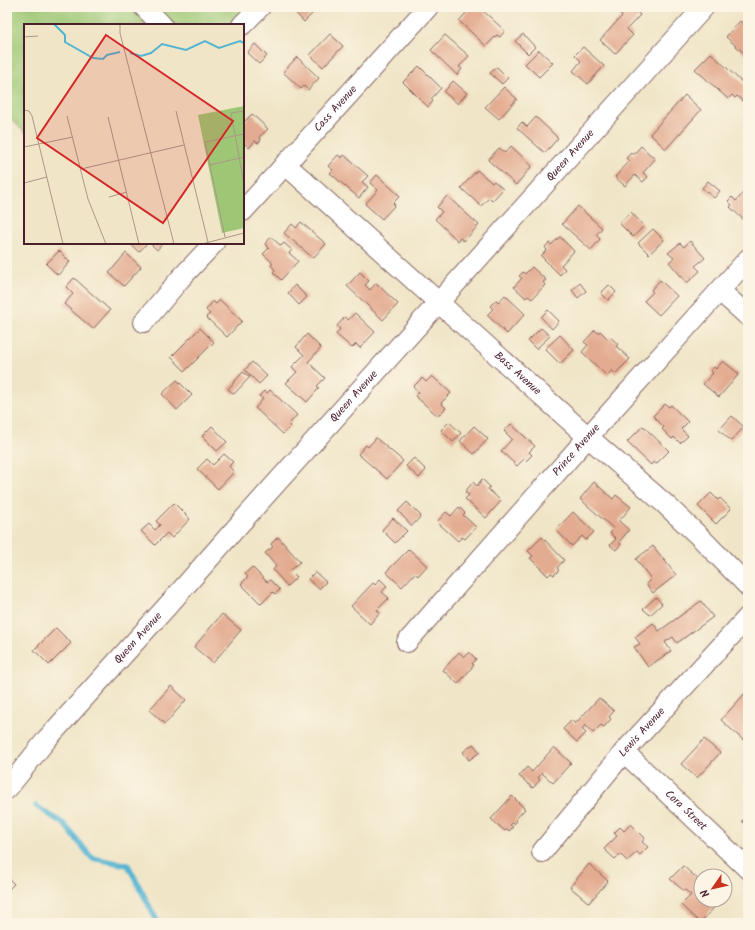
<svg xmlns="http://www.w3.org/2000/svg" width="755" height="930" font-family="Kalam,sans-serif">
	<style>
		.green { fill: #9dc774; stroke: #747350 }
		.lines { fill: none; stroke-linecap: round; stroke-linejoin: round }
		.stream { stroke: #54b5d3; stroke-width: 5.5 }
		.building { fill: #e3ab90 }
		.minor-casing { stroke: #846462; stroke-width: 22 }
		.minor { stroke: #fff; stroke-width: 20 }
		.labels { text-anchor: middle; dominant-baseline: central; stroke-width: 4; stroke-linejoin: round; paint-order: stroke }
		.street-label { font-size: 11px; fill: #4a1f2b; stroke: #fcf5e5 }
		.inset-river { fill: none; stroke: #54b5d3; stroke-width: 2 }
		.inset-road { fill: none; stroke: #ae9689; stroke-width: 1 }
		.view { fill: #d62828; fill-opacity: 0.15; stroke: #d62828; stroke-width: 2 }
		.inset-edge { fill: none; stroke: #4a1f2b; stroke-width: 2 }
	</style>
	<rect width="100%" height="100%" fill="#fcf5e5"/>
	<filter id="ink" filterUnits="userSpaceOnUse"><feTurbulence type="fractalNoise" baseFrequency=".025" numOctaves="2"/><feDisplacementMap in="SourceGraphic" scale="8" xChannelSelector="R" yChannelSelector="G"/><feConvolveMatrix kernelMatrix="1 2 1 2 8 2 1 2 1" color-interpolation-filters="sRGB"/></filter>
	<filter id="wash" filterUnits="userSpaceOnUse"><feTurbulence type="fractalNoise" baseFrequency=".012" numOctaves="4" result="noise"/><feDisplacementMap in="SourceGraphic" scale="16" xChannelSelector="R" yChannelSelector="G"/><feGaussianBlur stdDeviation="0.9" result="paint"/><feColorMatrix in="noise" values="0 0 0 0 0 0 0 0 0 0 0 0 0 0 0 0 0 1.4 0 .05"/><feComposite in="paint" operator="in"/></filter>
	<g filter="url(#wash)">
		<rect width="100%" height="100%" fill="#f0e5c7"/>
		<path class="green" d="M7 7H272L243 37V25H25V133L7 115Z"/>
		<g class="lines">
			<path class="stream" d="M36 806 64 824 92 858 128 865 157 921V923"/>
		</g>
		<g id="blocks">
			<path class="building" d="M293 7H307L313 13 304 22 291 8Z
				M471 7H479L505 31 500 37 497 35 486 46 459 21Z
				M621 7H632L640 15 627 29 633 35 615 54 600 40 622 16 617 11Z
				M740 21 748 29 747 56 726 37Z
				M330 34 343 46 323 67 310 55Z
				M523 34 535 47 528 54 515 41Z
				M445 35 469 56 459 67 462 69 457 75 431 50Z
				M255 44 267 56 259 64 247 53Z
				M583 47 604 66 588 84 573 71 581 61 575 55Z
				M539 50 553 63 539 77 525 64Z
				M711 53 748 88V96L743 101 737 96 735 98 732 95 728 99 695 69Z
				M297 57 319 78 308 90 304 86 301 89 283 72Z
				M419 66 441 88 431 99 433 101 428 107 403 82Z
				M497 67 508 78 502 84 490 73Z
				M453 81 467 93 458 104 444 92Z
				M504 87 517 99 499 119 485 107Z
				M685 95 701 110 666 149 650 134Z
				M252 114 268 129 259 137 261 140 258 143 255 141 249 148 243 142V123Z
				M536 117 558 138 545 153 517 128 522 122 527 127Z
				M511 146 532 166 516 185 488 160 499 148 505 153Z
				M641 146 655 159 643 173 648 177 643 182 635 175 625 186 615 177 630 161 626 158 631 153 633 155Z
				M338 155 342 158 344 155 368 176 362 182 368 187 359 198 330 173 333 170 328 166Z
				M477 170 492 183 494 181 503 189 492 201 489 198 481 206 461 188Z
				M377 175 400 196 393 203 395 205 382 219 365 204 378 190 370 183Z
				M708 181 720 191 714 198 702 188Z
				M746 190 748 192V219L746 222 730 207 732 205 728 201 732 197 736 201Z
				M447 196 479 225 464 241 460 238 458 241 435 219 442 212 437 207Z
				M578 206 602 228 596 235 600 239 591 250 562 224Z
				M631 212 644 226 633 237 619 223Z
				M301 222 326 244 313 258 284 233 292 224 296 228Z
				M653 229 664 240 649 254 638 243Z
				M271 237 281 246 284 243 292 250 289 253 298 261 281 280 273 272 275 270 271 265 273 263 263 254 269 248 265 244Z
				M560 237 574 251 561 265 565 269 560 275 541 256 547 250 545 247 549 243 551 245Z
				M690 241 705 258 695 266 700 271 687 283 669 262 674 258 668 253 680 243 684 247Z
				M129 243H147L139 252Z
				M150 243H163L157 250Z
				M59 251 70 262 58 275 46 264Z
				M126 253 141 267 124 286 109 273Z
				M532 267 546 280 543 282 545 285 532 299 528 296 526 298 514 287 522 278 519 276 523 272 525 274Z
				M360 272 369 281 365 285 370 290 376 283 398 304 383 320 347 286Z
				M74 278 110 310 93 329 64 304 73 294 66 287Z
				M660 280 677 296 659 315 644 301 653 292 651 290Z
				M580 283 586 291 578 298 572 290Z
				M295 285 307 297 299 305 288 293Z
				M609 285 616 292 608 300 601 293Z
				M505 295 525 314 507 334 487 315 493 309 490 306 496 300 499 302Z
				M220 300 242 321 227 337 206 317 210 314 206 310 213 301 216 304Z
				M548 310 559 321 552 329 541 317Z
				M355 313 375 332 360 348 356 344 352 348 336 334 340 329 337 326 345 317 348 320Z
				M200 328 214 342 185 371 171 357Z
				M541 328 550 336 536 349 528 341Z
				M595 330 598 333 600 331 608 339 610 337 618 344 616 346 630 359 615 374 612 370 607 376 582 352 588 345 584 342Z
				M307 334 321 348 308 362 325 378 317 386 319 388 307 402 286 383 297 372 292 367 304 355 296 347Z
				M560 335 574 350 560 364 545 349Z
				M723 361 739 374 719 397 703 384 713 373 710 371 714 367 716 369Z
				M252 362 267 376 259 384 245 370Z
				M243 372 250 377 234 394 228 389Z
				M432 376 451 393 441 403 446 408 438 416 415 396 419 392 413 387 422 378 426 382Z
				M177 380 192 395 177 410 162 394Z
				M270 390 297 415 289 424 291 426 283 434 255 408 263 399 259 396 264 391 267 393Z
				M665 404 669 407 671 405 688 422 681 429 688 436 680 443 674 437 672 439 662 429 664 427 653 416Z
				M732 416 744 427 731 441 719 430Z
				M449 422 461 433 453 442 441 430Z
				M511 424 535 446 529 452 532 455 526 461 524 459 517 466 501 451 512 439 504 431Z
				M212 426 227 442 217 451 202 436Z
				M474 426 488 439 474 454 460 441Z
				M643 426 669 451 656 464 653 462 651 465 627 442Z
				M376 438 403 461 387 479 358 454 366 445 368 447Z
				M224 454 233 462 229 466 234 472 218 489 197 469 207 459 213 465Z
				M414 458 426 470 419 478 406 466Z
				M482 479 490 487 488 489 501 501 486 518 465 499 469 495 465 492 473 482 477 486Z
				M594 482 613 499 616 495 631 507 619 521 629 530 619 542 621 544 616 550 610 545 616 539 610 533 614 529 580 499Z
				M711 493 718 500 720 498 731 509 716 524 698 506Z
				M407 502 421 516 412 526 398 511Z
				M174 503 190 519 172 538 167 533 155 545 141 531 149 524 155 530 160 525 156 521Z
				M459 507 465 513 463 515 476 527 465 539 462 537 458 541 437 522 446 512 451 516Z
				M573 512 594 532 586 540 582 536 572 546 556 530Z
				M393 518 407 531 395 543 382 530Z
				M278 537 300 562 290 570 297 577 287 586 273 570 276 566 265 553 273 547 271 544Z
				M542 537 564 560 557 568 559 570 554 575 551 573 548 576 530 558 533 556 528 551Z
				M653 546 676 575 653 593 646 584 651 579 636 559Z
				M409 549 427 566 418 576 415 573 402 587 386 572Z
				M252 567 267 582 270 580 280 590 275 594 273 592 261 604 241 584 248 577 245 574Z
				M315 572 326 582 319 589 308 579Z
				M380 579 387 586 382 592 389 598 377 610 380 613 370 624 351 606 373 583 375 585Z
				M656 597 662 604 650 615 643 609Z
				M701 601 713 617 677 643 673 637 665 642 671 651 648 667 634 647 640 644 635 637 653 623 659 631Z
				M222 614 241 630 213 663 194 647Z
				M56 628 71 643 49 665 34 650Z
				M459 652 464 657 469 652 476 659 472 664 474 665 458 684 443 670Z
				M171 686 186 700 165 724 149 710Z
				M748 690V734L743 740 721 720Z
				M599 698 614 711 609 717 611 719 604 727 601 725 593 733 585 725 582 729 586 733 577 742 563 729 572 720 575 724Z
				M704 739 720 753 697 778 681 764Z
				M473 744 480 752 469 760 463 752Z
				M554 747 571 763 553 783 542 773 538 778 540 780 533 788 519 776 527 767 532 772Z
				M512 796 525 809 515 820 517 821 514 824 512 823 510 825 513 827 509 831 507 829 505 831 491 819Z
				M748 815V826L742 821Z
				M631 824 645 838 642 842 648 847 640 855 637 852 627 861 620 854 615 859 604 849 617 836 614 833 620 827 624 831Z
				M589 864 608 881 589 903 570 887Z
				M683 866 701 882V900H721L700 923 681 905 691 895 685 890 684 891 670 879Z
				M7 877 14 884 7 891Z"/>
		</g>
	</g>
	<g filter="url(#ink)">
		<use href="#blocks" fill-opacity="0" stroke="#846462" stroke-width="1"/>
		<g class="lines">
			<g class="minor-casing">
				<g id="minor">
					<path d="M144 7 162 25"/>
					<path d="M242 25 260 7"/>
					<path id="s1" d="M285 164 588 437 665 504 702 539 748 586"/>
					<path id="s2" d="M243 211 428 7"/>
					<path d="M720 291 748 316"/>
					<path d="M144 322 180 279 214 243"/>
					<path id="s3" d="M407 642 588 437 748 259"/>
					<path id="s4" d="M624 752 748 869"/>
					<path id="s5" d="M7 789 47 739 171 602 236 528 704 7"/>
					<path id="s6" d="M542 852 624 752 748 617"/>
				</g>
			</g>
			<use href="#minor" class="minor"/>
		</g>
	</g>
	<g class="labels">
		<g class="street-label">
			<text stroke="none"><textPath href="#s2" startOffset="138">Cass Avenue</textPath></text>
			<text stroke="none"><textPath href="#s5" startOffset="848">Queen Avenue</textPath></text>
			<text stroke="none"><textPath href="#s1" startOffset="313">Bass Avenue</textPath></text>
			<text stroke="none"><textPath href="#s5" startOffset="524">Queen Avenue</textPath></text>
			<text stroke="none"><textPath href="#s3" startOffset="256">Prince Avenue</textPath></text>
			<text stroke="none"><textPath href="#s5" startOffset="200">Queen Avenue</textPath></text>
			<text stroke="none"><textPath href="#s6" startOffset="156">Lewis Avenue</textPath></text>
			<text stroke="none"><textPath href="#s4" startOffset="85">Cora Street</textPath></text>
		</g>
	</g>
	<g transform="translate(24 24)">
		<rect width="220" height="220" fill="#f0e5c7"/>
		<path d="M220 82V204L198 209 174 91Z" fill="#9dc774"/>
		<path class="inset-river" d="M30 0 41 11V18L69 34 79 35 83 31 96 28M106 29 117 32 127 29 138 20 162 26 181 17 195 24 216 17 220 19"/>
		<path class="inset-road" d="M96 0V9L150 220M0 13 14 12M0 86 5 87 8 92 39 220M152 87 184 218M220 87 207 89 220 160M43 92 64 175 82 220M84 93 115 220M0 123 49 113M186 141 220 133M57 145 160 121M0 159 23 153M85 173 103 168M201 213 181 118 220 110M178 220 220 209"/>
		<path class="view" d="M82 11 209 97 139 199 13 114Z"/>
		<rect width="220" height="220" class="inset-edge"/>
	</g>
	<rect width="755" height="930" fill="none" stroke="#fcf5e5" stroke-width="24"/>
	<g transform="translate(713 888) rotate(236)"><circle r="19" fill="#fcf5e5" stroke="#b59f9b"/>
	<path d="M0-3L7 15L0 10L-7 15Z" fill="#c8321e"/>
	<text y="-6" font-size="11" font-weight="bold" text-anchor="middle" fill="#4a1f2b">N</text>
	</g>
</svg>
